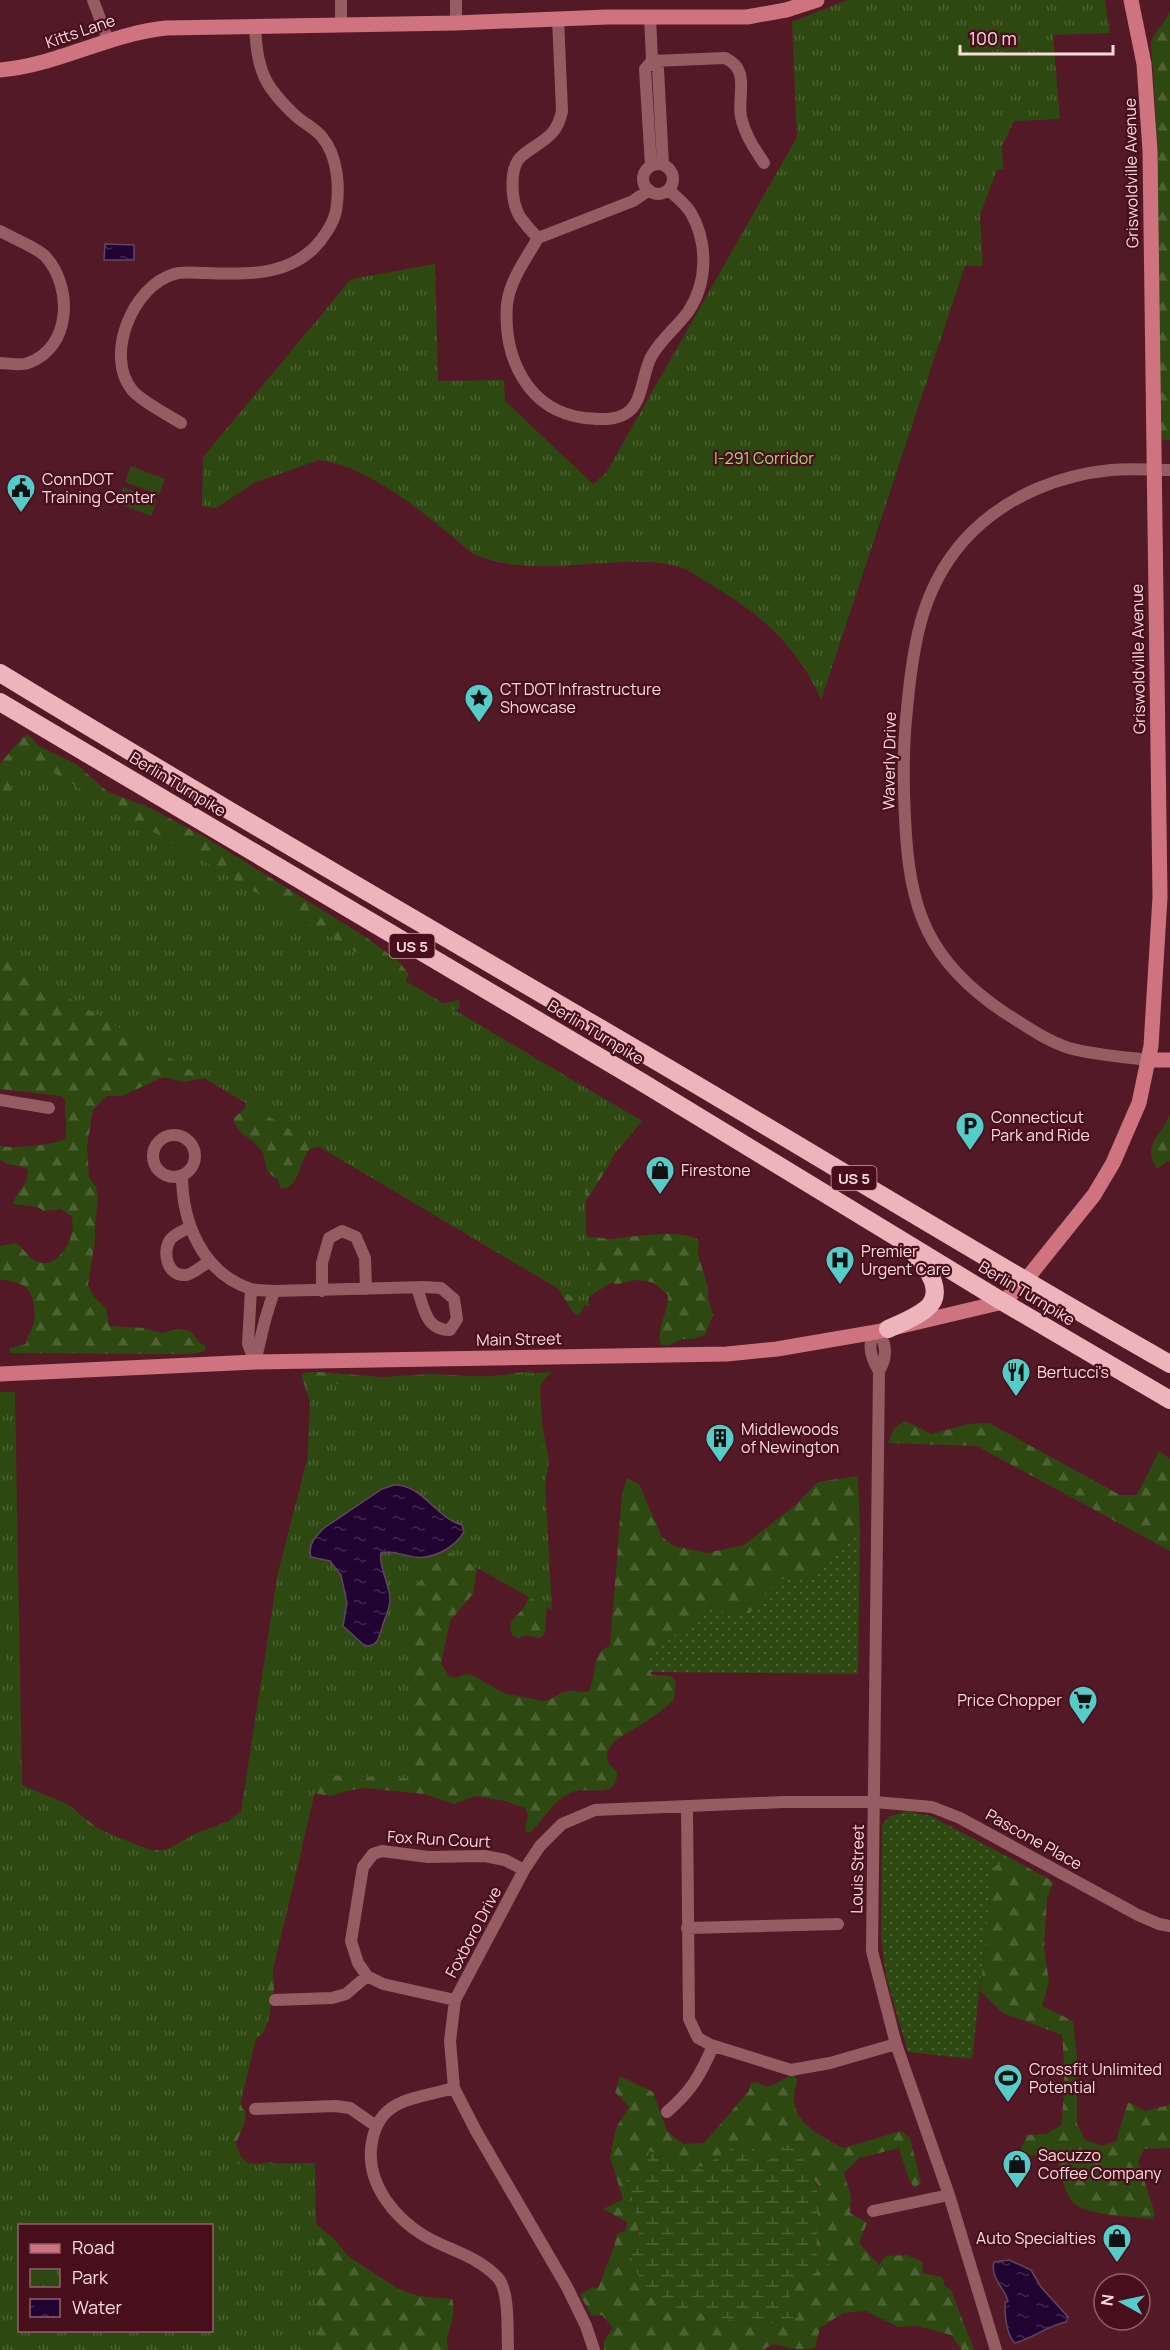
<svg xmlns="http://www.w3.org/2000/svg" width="1170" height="2350" font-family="Manrope,sans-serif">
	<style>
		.grass { fill: url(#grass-dots) }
		.forest { fill: url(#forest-firs); fill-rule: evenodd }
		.wetland { fill: url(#wetland-marsh) }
		.park { fill: url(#park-tufts); fill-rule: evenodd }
		.garden { fill: #2e4811 }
		.water { fill: url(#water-ripples); stroke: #624465; stroke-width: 1.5 }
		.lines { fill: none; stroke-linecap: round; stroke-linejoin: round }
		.street { stroke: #965c64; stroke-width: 12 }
		.secondary { stroke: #cf7381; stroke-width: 15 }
		.highway { stroke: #eeb4bb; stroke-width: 18 }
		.labels { text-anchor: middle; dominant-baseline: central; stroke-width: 4.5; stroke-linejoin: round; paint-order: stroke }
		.shield { fill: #480e1c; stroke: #c59ea4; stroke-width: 1.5 }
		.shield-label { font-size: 15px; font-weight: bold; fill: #fbdbde }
		.street-label { font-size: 16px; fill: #fbdbde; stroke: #480e1c }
		.park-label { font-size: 16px; fill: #a6d874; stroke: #480e1c }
		.poi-label { font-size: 16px; fill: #fbdbde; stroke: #480e1c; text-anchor: start }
	</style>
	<defs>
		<pattern id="grass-dots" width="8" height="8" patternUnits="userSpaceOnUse" patternTransform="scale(1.5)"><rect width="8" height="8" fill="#2e4811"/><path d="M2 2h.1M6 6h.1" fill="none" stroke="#4d6233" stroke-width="1.8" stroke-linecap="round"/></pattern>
		<pattern id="forest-firs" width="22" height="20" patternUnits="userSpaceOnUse" patternTransform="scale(1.5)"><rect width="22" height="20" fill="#2e4811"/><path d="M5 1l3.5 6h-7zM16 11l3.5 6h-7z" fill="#4d6233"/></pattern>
		<pattern id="wetland-marsh" width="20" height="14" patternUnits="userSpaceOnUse" patternTransform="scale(1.5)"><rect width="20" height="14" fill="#2e4811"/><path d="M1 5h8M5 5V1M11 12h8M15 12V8" fill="none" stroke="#4d6233"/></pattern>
		<pattern id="park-tufts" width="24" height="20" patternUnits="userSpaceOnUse" patternTransform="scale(1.5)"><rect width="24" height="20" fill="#2e4811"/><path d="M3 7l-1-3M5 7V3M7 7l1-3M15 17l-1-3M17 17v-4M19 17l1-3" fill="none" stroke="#4d6233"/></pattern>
		<pattern id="water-ripples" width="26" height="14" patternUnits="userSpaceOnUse" patternTransform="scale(1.5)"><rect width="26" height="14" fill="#210331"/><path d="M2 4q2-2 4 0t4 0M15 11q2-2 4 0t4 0" fill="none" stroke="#42274e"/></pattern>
	</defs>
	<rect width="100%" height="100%" fill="#541926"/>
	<path class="grass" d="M860 1530 858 1674 649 1672 645 1654 695 1622 711 1604 768 1592C777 1576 795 1574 811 1577Z
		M906 1811 931 1816 1008 1857 993 1869 972 2059 908 2052 886 1977 881 1937 882 1826 888 1817Z"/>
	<path class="forest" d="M1170 11V440H1162L1160 426 1156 118 1151 42C1154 31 1165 24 1170 11Z
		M28 734 39 746 76 764 108 792 146 806 205 837 367 938 398 961 409 974 405 983 442 1004 459 1000 460 1008 450 1013 612 1160 583 1206 582 1237C592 1236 602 1239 611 1239 633 1237 678 1229 697 1239L699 1243 698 1255 708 1287V1298L713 1315 705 1335 693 1339H682L667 1346 661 1345C655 1329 669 1312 668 1295L654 1283 646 1281 635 1280 618 1284 611 1283 591 1295 579 1315 574 1314 560 1292 558 1282 533 1270 525 1269 321 1146 310 1149C298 1162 301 1187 281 1189L278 1180 269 1173 266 1167 263 1152 252 1140 242 1134 234 1122V1118L245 1108 246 1102 206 1078 184 1082 168 1078H161L122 1096H106L93 1110 87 1146 89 1177 96 1187 98 1198 95 1224V1241L88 1285 94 1297 106 1308 109 1326 143 1328 161 1333 180 1329 190 1331 200 1343 205 1345V1351L192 1354 10 1353V1348L26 1344C27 1335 33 1329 34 1321 36 1315 34 1307 33 1301 29 1282 16 1283 0 1279V1246L16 1243C24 1248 31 1263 43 1263 62 1264 78 1233 71 1216L61 1209 44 1211 37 1207 13 1204C17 1189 27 1188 28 1170 20 1163 8 1168 0 1159V1146C14 1149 52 1145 65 1139 68 1127 64 1113 65 1100L61 1096 0 1089V764L21 739Z
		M1170 1114V1162L1167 1161 1157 1169C1141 1144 1162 1136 1170 1114Z
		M532 1371 549 1461 543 1497 548 1589 545 1633C539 1642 535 1636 527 1635L520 1638 513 1636C506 1622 513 1620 522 1610 527 1604 530 1594 533 1586L477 1568 473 1594 450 1621 441 1664 449 1676 456 1678 465 1674 473 1675 503 1693 543 1701C554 1700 558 1692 568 1691 576 1690 581 1694 589 1691 597 1676 591 1651 610 1646L622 1494 627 1478 639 1484 662 1537 674 1546 707 1553 744 1545 793 1507 818 1482 858 1476 860 1530 811 1578C777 1570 770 1590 750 1613L724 1612 711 1604 695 1622 645 1654 648 1668 652 1675 670 1676 676 1681 674 1700C664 1709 652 1718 640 1725 630 1733 602 1742 608 1761 609 1766 614 1768 617 1771 618 1803 586 1784 570 1793 551 1803 544 1819 531 1832L527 1833 525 1831 528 1814 525 1808 505 1801 475 1796 454 1804 424 1794 364 1788 346 1791 331 1796 313 1793 299 1834 302 1849 273 1969 274 1990 268 2022 263 2033 254 2041 236 2097 246 2113 244 2125 236 2143 241 2157 249 2164H260L270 2162 288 2167 315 2223 335 2240 348 2256 400 2290 419 2296 452 2299C456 2312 451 2323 448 2335 446 2339 448 2345 448 2350H61L20 2330H212V2226L0 2110V1772L31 1791 67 1804 97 1828 150 1851 168 1849 195 1834 229 1821 241 1811 243 1804 278 1573 308 1457 310 1401 301 1375 307 1372H319L381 1377 432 1374 489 1377Z
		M905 1421 932 1434 968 1424 989 1423 1120 1495H1137L1159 1451 1170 1459V1551L977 1446 888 1443 894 1428Z
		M1008 1857 1054 1882 1047 1898 1044 1947 1049 1982 1042 2006 1073 2021 1077 2056V2124L1085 2140 1102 2146 1116 2141 1128 2102 1145 2111 1169 2105 1170 2103V2148L1144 2149 1138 2161 1155 2214 1152 2219C1133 2216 1081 2216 1071 2200 1062 2186 1060 2170 1056 2154L1047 2149 1039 2154 1027 2156 1020 2150 1027 2135 1046 2134 1061 2125C1065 2095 1065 2065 1062 2035L1003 2013 980 1991 993 1868Z
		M794 2075 797 2082C784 2119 815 2132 843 2148L901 2131 910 2138 921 2183 914 2188 907 2174 899 2148 859 2158 844 2173 851 2197 850 2213 867 2223 859 2243 879 2265 886 2256 906 2255 923 2262 922 2273 942 2277 945 2286 951 2290 974 2350H962L951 2335 918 2326 898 2327 866 2311 843 2313 820 2328 815 2348C799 2350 789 2349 774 2344L762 2350H604V2341L613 2328 602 2315 592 2316 580 2295 592 2287 598 2288 614 2247 617 2234 626 2230 627 2222 603 2209 623 2199 610 2157 616 2128 629 2107 615 2092 620 2076 653 2092 667 2131 683 2144 704 2143 749 2091 751 2083 757 2082 766 2087C777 2084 783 2078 794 2075ZM746 2139 752 2144 759 2162 771 2159 789 2145 818 2185 816 2255 825 2268C803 2279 792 2281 787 2307L797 2317 770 2324 736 2321 630 2256C648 2232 633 2203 625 2178L638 2179 647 2169 649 2151 680 2163 702 2167Z"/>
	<path class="wetland" d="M746 2139 752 2144 759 2162 771 2159 789 2144C829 2181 817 2206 816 2254L832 2262C810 2281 794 2273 787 2307L798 2311V2317L770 2324 736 2321 668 2306 643 2288 630 2255C648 2232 633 2203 625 2177L638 2179 647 2169 649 2151 680 2163 702 2167Z"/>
	<path class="park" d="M847 0H1105L1110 33 1053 35 1060 119 1014 121 1002 146 1003 169 997 170 980 215 983 266H965L821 700C799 646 754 609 705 581 696 575 688 569 677 566 662 562 643 561 627 562 575 563 523 575 473 554 434 521 371 466 319 460L254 483 216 508 202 506 203 457 351 279 435 264 438 381 504 380 505 401 593 484 606 473 797 137 792 22Z
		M12 748 642 1121 585 1190 589 1307 0 957V799H7L10 793Z
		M551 1372 544 1380 540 1387 552 1610 447 1551 410 1592 411 1778 319 1775 226 2164 315 2163 318 2350H0V1392H15L22 1785 67 1804 90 1825 112 1836 157 1852 171 1848 195 1834 229 1821 241 1811 278 1573 308 1457 310 1401 306 1385 412 1381ZM20 2226H212V2330H20Z"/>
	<path class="garden" d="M131 466 165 479 159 495 125 482Z
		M123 487 157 500 151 516 117 503Z
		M0 1620H5L6 1674H0Z"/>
	<path class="water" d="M105 244 134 245V260H104Z
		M394 1485C422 1484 436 1518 462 1525L464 1532C455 1547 433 1560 414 1557 403 1555 392 1550 381 1553 378 1565 390 1585 390 1600 390 1609 384 1619 382 1628 378 1639 378 1646 365 1646L343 1626 347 1603 341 1575 330 1561 311 1557C307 1545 316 1536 324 1528L382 1489Z
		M1009 2260 1031 2270 1041 2287 1068 2317 1066 2322C1047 2326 1033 2338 1015 2343 1006 2335 1005 2315 1005 2303L1008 2301C1004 2287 990 2278 994 2262Z"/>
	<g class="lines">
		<path class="street" d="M93 0 108 40
			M341 0V25
			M456 0V23
			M650 16 652 61 658 69 663 165
			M558 18 562 111C557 137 542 140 523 155 508 166 511 202 520 217 525 224 532 232 538 238L633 201 649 190
			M652 61 725 58C751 70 737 94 741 117 745 135 754 148 764 163
			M643 179a15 15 0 1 1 30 0a15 15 0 1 1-30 0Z
			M651 166 645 69 652 61
			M0 231C12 238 36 247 45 256 73 286 72 348 28 363 20 366 8 363 0 363
			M538 238C526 259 510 280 507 304 503 357 527 411 585 418 597 419 614 421 625 414 643 405 642 374 651 357 660 340 676 328 688 312 708 282 708 243 691 213 686 204 676 197 669 190
			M181 423C169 416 140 400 132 390 104 355 133 286 174 274 183 271 196 273 205 273 243 274 283 277 313 249 322 240 333 225 336 211 340 188 338 156 322 137 316 129 305 124 297 117 288 109 277 97 270 87 258 69 256 47 255 26
			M1149 1060C1123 1057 1094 1055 1069 1048 1045 1040 1026 1026 1005 1013 927 961 909 909 905 818 903 781 903 746 907 709 913 643 922 581 973 531 1010 495 1060 475 1111 470 1130 468 1151 470 1170 470
			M0 1100 49 1108
			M153 1156a21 21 0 1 1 42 0a21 21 0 1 1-42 0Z
			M182 1175C182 1222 202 1273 251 1289 258 1291 267 1290 274 1291L424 1287 441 1288 454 1299 457 1319 450 1330C425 1330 424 1307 417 1288
			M190 1227C183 1231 174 1234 170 1240 162 1252 167 1277 186 1275 193 1274 203 1265 210 1261
			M251 1289 248 1344 255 1362
			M322 1291V1263L329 1238 342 1231 356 1237 365 1258 366 1289
			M255 1362 265 1320 274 1291
			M879 1371C887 1358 888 1342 876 1332 866 1344 871 1358 879 1371L872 1951 896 2044 949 2195 996 2350
			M687 1807 689 2019 698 2038 711 2045 791 2070 830 2063 896 2044
			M687 1928 838 1924
			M275 2000 332 1998 346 1994 367 1976
			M455 2000 383 1984 367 1976 358 1963 351 1941 363 1867 373 1854 382 1851 428 1857 485 1856 505 1860 524 1870
			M454 2088C412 2100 376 2098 371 2149 368 2185 394 2217 423 2235 449 2251 477 2255 498 2278 510 2292 507 2332 508 2350
			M255 2109 335 2106 350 2108 376 2126
			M667 2112C692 2090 700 2076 713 2046
			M873 2211 949 2195
			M594 2350 586 2326 567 2287 476 2131 454 2088 450 2041 455 2000 524 1870 540 1846 562 1824 595 1810 783 1802H875L932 1807 960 1818 1138 1915 1159 1924 1170 1926"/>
		<path class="secondary" d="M0 70C58 65 108 34 166 28L456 23 607 17H747L786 10 817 0
			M1149 1060H1170
			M0 1374 255 1362 727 1354 777 1349 876 1332 1003 1302 1025 1281 1094 1195 1113 1163 1139 1103 1151 1046 1160 897 1150 151 1144 64 1131 0"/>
		<path class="highway" d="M0 673C208 800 419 922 629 1045 810 1151 988 1261 1170 1364
			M0 702 640 1081 1003 1302 1170 1400
			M888 1329C901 1323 915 1318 926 1309 945 1294 929 1269 916 1256"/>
	</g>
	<defs>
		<g id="civic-pin" transform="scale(1.5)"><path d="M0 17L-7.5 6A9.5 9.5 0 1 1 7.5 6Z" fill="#54cdc8" stroke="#480e1c"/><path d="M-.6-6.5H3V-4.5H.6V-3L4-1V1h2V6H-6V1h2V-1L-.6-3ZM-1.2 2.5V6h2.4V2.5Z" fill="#111"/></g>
		<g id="sight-pin" transform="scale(1.5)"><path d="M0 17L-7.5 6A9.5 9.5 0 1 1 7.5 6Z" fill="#54cdc8" stroke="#480e1c"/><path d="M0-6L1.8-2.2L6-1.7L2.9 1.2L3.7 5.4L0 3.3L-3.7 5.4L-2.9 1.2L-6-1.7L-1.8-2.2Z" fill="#111"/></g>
		<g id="parking-pin" transform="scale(1.5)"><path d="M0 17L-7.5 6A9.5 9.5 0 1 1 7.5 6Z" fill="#54cdc8" stroke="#480e1c"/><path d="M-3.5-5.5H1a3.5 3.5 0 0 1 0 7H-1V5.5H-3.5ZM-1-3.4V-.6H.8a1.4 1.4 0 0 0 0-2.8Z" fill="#111"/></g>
		<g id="shop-pin" transform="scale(1.5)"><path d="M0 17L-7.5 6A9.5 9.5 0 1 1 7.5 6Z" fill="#54cdc8" stroke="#480e1c"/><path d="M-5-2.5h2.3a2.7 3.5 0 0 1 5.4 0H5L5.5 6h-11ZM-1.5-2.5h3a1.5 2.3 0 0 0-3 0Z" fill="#111"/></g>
		<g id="hospital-pin" transform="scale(1.5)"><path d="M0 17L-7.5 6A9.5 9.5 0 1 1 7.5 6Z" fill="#54cdc8" stroke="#480e1c"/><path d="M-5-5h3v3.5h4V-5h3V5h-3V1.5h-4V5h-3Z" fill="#111"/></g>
		<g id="restaurant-pin" transform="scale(1.5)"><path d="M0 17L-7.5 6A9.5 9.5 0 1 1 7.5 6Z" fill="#54cdc8" stroke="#480e1c"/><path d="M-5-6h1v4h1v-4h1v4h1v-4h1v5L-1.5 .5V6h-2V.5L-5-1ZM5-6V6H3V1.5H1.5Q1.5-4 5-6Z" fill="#111"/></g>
		<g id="building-pin" transform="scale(1.5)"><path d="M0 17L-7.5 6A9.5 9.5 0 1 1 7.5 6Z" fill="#54cdc8" stroke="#480e1c"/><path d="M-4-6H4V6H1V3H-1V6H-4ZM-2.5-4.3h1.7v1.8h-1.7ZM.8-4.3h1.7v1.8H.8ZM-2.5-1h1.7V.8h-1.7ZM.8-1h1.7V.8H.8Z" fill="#111"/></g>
		<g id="supermarket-pin" transform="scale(1.5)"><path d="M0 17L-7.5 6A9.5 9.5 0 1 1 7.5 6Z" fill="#54cdc8" stroke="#480e1c"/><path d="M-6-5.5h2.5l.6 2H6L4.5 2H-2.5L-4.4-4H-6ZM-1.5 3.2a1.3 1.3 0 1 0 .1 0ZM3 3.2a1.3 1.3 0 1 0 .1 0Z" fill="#111"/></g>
		<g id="stadium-pin" transform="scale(1.5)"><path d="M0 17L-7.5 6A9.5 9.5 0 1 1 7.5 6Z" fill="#54cdc8" stroke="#480e1c"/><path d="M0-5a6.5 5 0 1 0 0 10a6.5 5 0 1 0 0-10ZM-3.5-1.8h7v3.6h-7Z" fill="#111"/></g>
	</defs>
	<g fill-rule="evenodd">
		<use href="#civic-pin" x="21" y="488"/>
		<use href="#sight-pin" x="479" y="698"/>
		<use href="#parking-pin" x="970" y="1126"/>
		<use href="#shop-pin" x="660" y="1170"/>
		<use href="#hospital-pin" x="840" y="1260"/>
		<use href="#restaurant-pin" x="1016" y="1372"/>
		<use href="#building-pin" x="720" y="1438"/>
		<use href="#supermarket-pin" x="1083" y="1700"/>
		<use href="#stadium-pin" x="1008" y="2078"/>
		<use href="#shop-pin" x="1017" y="2164"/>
		<use href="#shop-pin" x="1117" y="2238"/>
	</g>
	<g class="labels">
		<g class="shield">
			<rect x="389.5" y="934" width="45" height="24" rx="4.5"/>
			<rect x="831.5" y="1166" width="45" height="24" rx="4.5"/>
		</g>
		<g class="shield-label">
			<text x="412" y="946">US 5</text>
			<text x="854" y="1178">US 5</text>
		</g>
		<g class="street-label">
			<text transform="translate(80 31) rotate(-19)">Kitts Lane</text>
			<text transform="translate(1131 173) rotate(-91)">Griswoldville Avenue</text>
			<text transform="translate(1138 659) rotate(-91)">Griswoldville Avenue</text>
			<text transform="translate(889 761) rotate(-89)">Waverly Drive</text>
			<text transform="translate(178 784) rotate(31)">Berlin Turnpike</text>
			<text transform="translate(596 1032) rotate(31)">Berlin Turnpike</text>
			<text transform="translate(1027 1293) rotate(31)">Berlin Turnpike</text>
			<text transform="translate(519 1339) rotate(-1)">Main Street</text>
			<text transform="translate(439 1839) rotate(3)">Fox Run Court</text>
			<text transform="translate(1034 1839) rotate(29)">Pascone Place</text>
			<text transform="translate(857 1869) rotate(-89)">Louis Street</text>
			<text transform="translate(473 1932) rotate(-62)">Foxboro Drive</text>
		</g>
		<g class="park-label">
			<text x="764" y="458">I-291 Corridor</text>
		</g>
		<g class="poi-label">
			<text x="42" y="479">ConnDOT<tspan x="42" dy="18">Training Center</tspan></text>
			<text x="500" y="689">CT DOT Infrastructure<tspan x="500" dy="18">Showcase</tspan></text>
			<text x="991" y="1117">Connecticut<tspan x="991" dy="18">Park and Ride</tspan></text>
			<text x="681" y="1170">Firestone</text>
			<text x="861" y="1251">Premier<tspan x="861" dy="18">Urgent Care</tspan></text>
			<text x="1037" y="1372">Bertucci's</text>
			<text x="741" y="1429">Middlewoods<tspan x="741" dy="18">of Newington</tspan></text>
			<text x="1062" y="1700" text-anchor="end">Price Chopper</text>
			<text x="1029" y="2069">Crossfit Unlimited<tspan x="1029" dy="18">Potential</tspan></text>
			<text x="1038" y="2155">Sacuzzo<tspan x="1038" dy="18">Coffee Company</tspan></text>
			<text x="1096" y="2238" text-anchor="end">Auto Specialties</text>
		</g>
	</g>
	<rect x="18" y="2224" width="195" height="108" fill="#480e1c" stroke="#90606a" stroke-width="1.5"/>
	<rect x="30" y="2244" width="30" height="9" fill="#cf7381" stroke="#90606a" stroke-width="1.5"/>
	<text x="72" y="2254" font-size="18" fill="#fbdbde">Road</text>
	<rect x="30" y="2269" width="30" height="18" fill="url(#park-tufts)" stroke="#90606a" stroke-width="1.5"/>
	<text x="72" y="2284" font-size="18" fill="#fbdbde">Park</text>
	<rect x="30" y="2299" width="30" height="18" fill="url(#water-ripples)" stroke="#90606a" stroke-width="1.5"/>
	<text x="72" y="2314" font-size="18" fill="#fbdbde">Water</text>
	<g transform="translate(1122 2302) rotate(278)"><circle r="28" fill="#480e1c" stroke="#90606a" stroke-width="1.5"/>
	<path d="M0-4.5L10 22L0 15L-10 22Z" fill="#54cdc8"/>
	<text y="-9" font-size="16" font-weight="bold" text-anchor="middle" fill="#fbdbde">N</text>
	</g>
	<path d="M960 45v9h153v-9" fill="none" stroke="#fbdbde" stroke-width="3"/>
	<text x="969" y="45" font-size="18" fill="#fbdbde" stroke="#480e1c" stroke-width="4.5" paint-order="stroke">100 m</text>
</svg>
